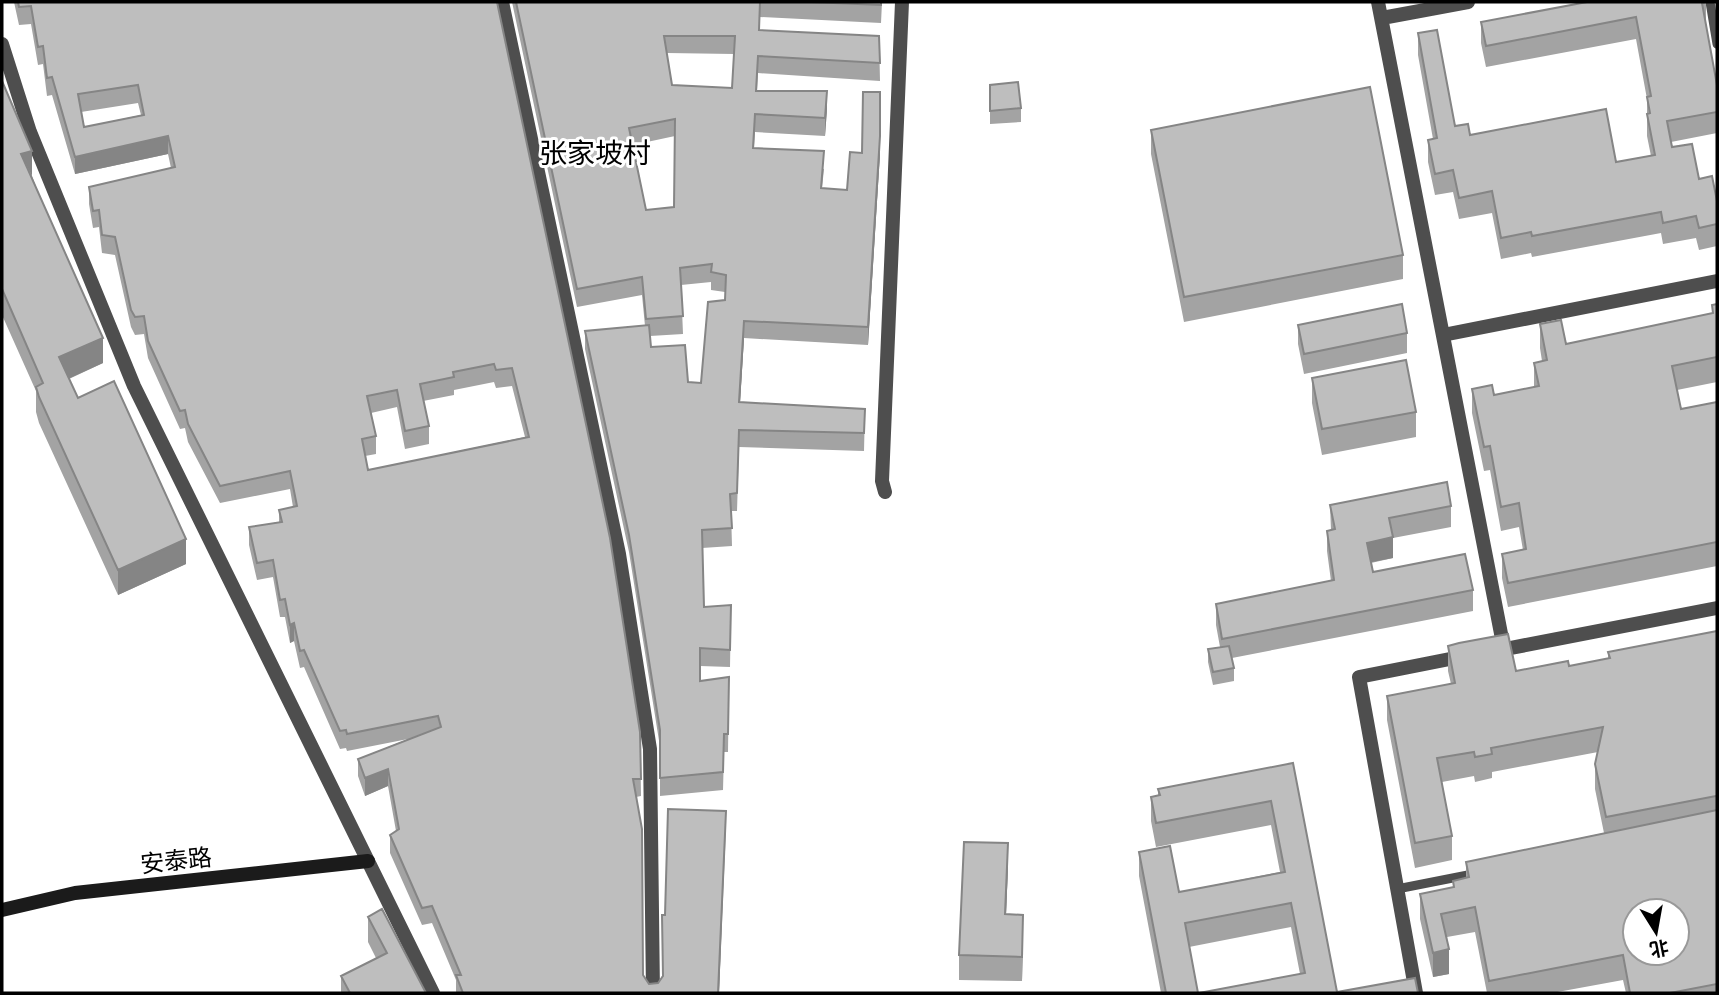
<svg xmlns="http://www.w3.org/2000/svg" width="1719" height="995" font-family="'Archivo Narrow','Noto Sans SC',sans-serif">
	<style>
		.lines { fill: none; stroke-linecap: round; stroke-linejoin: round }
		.lane { stroke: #4e4e4e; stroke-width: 9 }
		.street { stroke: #4e4e4e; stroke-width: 14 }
		.secondary { stroke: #1b1b1b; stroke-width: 14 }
		.wall { fill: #a3a3a3; fill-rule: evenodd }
		.shaded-wall { fill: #858585 }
		.building { fill: #bebebe; stroke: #858585; stroke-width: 2; fill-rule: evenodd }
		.labels { text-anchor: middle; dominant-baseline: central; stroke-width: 6; stroke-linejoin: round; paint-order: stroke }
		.street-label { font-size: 24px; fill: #000; stroke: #fff }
		.quarter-label { font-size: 28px; fill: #000; stroke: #fff }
	</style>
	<rect width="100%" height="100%" fill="#fff"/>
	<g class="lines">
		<path class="lane" d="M1710 2 1717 44
			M1397 889 1478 873"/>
		<path class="street" d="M502 2 619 554 650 749 653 993
			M1378 2 1504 649
			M1382 18 1468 2
			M2 44 30 132 134 386 433 993
			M1443 335 1717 281
			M885 492 882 481 902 2
			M1495 651 1717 608
			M1416 993 1359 677 1465 656"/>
		<path class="secondary" d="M2 910 75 893 368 861"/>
	</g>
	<path class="wall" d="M14 2H497L640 732 641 796 636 797 643 975 649 984 658 983 662 976 665 915 726 828 719 993H456V980L432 923 422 925 390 853V835L396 831 388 786 365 796 358 776V759L408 739 347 751 346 748 340 749 304 667 300 668 294 641 290 643 285 617H280L273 577 257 580 249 545V527L279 522V510L293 507 290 489 220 503 188 442 185 428 180 429 148 358 144 334 135 335 131 327 115 255 102 253 99 227 93 228 89 204V187L171 168 168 154 75 174 52 95 47 96 43 64 38 65 31 24 19 25ZM138 103 141 115 84 127 81 112ZM494 382 496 388 512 386 525 437 368 470 365 456 376 454V436L371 413 397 407 405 449 429 444V426L423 401 454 395V390Z
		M512 2H882L881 23 760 17 759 30 879 36 880 81 758 73 757 91 827 109 825 136 755 132 754 148 824 169 822 188 847 190 880 154 868 345 744 338 740 402 865 409 864 451 739 447 737 511H731L732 546 702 548 704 607 731 605 730 667 700 666V681L729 677 728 752H724L723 790 660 796V747L629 552 585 349V331L645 326 642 295 577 307ZM667 53 734 54 732 88 672 85ZM675 136 674 207 646 210 633 145ZM711 282V290L725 292V300L701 383 688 382 651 347 650 336 683 334 681 285Z
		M1706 2V24L1717 85V133L1671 142 1672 147 1717 201V246L1699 250 1696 238 1663 244 1661 233 1532 257 1531 253 1501 259 1492 213 1459 219 1453 192 1435 195 1428 162V140L1433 139 1418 55V33L1455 126 1470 135 1616 162 1651 156 1647 136V99L1636 39 1486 67 1481 43V22Z
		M2 81 32 176 103 363 69 379 78 398 186 564 118 595 39 423 36 412V391L2 315Z
		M990 85 1021 108V122L990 124Z
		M1151 130 1403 255V279L1184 322 1151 154Z
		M1717 304V382L1677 390 1681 409 1717 402V566L1508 607 1502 578V554L1523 550 1519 527 1501 531 1490 470 1484 471 1472 413V389L1494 395 1534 387V363L1542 361 1540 348V324L1566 344 1712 313V305Z
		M1298 325 1407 333V353L1304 374 1298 344Z
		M1312 378 1416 412V437L1322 455 1312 403Z
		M1330 505 1451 506V527L1393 538V558L1371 563 1373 572 1473 590V611L1232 658 1234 668V681L1213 685 1208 662V649L1220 647 1216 625V604L1331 581 1327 551V531L1331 530Z
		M1717 631V993H1626L1623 980 1552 993H1487L1475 932 1447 937 1449 974 1433 977 1420 919V894L1453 887V881L1466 878V862L1604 833 1595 789V764L1598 752 1492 772V778L1475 782 1474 776 1442 782 1452 836V860L1415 868 1387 720V696L1451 684 1448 671V646L1516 671 1569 666 1608 659V652Z
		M1293 763 1337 992 1418 993H1199L1300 974 1291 927 1189 947 1198 993H1161L1139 876V852L1179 892 1280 872 1271 825 1156 847 1151 821V797L1158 795V789Z
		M1008 867 1006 914 1023 939 1022 981 959 980V955Z
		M368 917 426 993H341V976L376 958 368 942Z"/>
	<path class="shaded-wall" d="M827 91V109L825 136V118Z
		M880 92V154L868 345V327Z
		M168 136V154L75 174V157Z
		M32 151V176L21 154Z
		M744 321V338L739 420V402Z
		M103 338V363L59 383V357Z
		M1393 537V558L1367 563V543Z
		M186 539V564L118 595V570Z
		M294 623V641L290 643V625Z
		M388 769V786L365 796V778Z
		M726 811 719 993H718Z
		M1008 843V867L1005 939V914Z
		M1023 915V939L1022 981V957Z
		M1449 949V974L1433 977V953Z"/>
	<path class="building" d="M18 2H497L610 538 640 732 641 779H633L642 829 643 975 649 984 658 983 663 976 662 915H665L668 809 726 811 718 993H463L456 975H461L432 906 422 908 390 835 399 829 388 769 365 778 358 759 441 727 438 716 347 734 346 730 340 731 304 650 300 651 294 623 290 625 285 599 280 600 273 560 257 563 249 527 282 522 279 510 297 506 290 471 220 486 188 424 185 410 180 411 148 341 144 316 135 317 131 310 115 237 102 235 99 210 93 211 89 187 175 167 168 136 75 157 52 77 47 78 43 46 38 47 31 6 19 7ZM138 85 144 115 84 127 78 94ZM494 364 496 370 512 368 529 437 368 470 362 439 376 436 367 396 397 390 405 431 429 426 420 384 454 377 453 372Z
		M516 2H760L759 30 879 36 880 63 758 56 756 91H827L825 118 755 114 753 148 824 151 821 188 847 190 850 152 862 153 863 92H880V136L868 327 744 321 739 402 865 409 864 433 739 430 737 493 730 494 732 528 702 530 704 607 731 605 730 650 700 648V681L729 677 728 734H724L723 772 660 778V730L629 535 585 331 649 325 651 347 685 345 688 382 701 383 708 302 725 300 726 275 711 272 712 264 680 268 683 316 646 319 642 277 577 289ZM664 36H735L732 88 672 85ZM675 119 674 207 646 210 629 128Z
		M809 2H881V5Z
		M1587 2H1706L1702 3 1717 85V112L1667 121 1672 147 1692 144 1699 179 1712 176 1717 201V224L1699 228 1696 216 1663 223 1661 212 1532 236 1531 232 1501 238 1492 191 1459 198 1453 170 1435 174 1428 140 1437 138 1418 33 1437 30 1455 126 1468 124 1470 135 1606 109 1616 162 1655 155 1647 114 1650 113 1647 97 1651 96 1636 17 1486 46 1481 22Z
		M2 81 32 151 21 154 103 338 59 357 78 398 114 381 186 539 118 570 39 397 36 387 43 383 2 289Z
		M1018 82 1021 108 990 111V85Z
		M1370 87 1403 255 1184 297 1151 130Z
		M1402 304 1407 333 1304 354 1298 325Z
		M1717 304V357L1672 366 1681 409 1717 402V542L1508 583 1502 554 1526 549 1519 503 1501 507 1490 446 1484 447 1472 389 1492 385 1494 395 1539 386 1534 363 1547 360 1540 324 1561 320 1566 344 1713 313 1712 305Z
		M1406 360 1416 412 1322 429 1312 378Z
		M1447 482 1451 506 1389 518 1393 537 1367 543 1373 572 1465 554 1473 590 1222 639 1216 604 1334 580 1327 531 1335 529 1330 505Z
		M1717 631V796H1716L1606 817 1595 764 1603 727 1491 748 1492 754 1475 757 1474 752 1437 758 1452 836 1415 843 1387 696 1455 683 1448 646 1459 643 1508 634 1516 671 1568 661 1569 666 1610 658 1608 652Z
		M1229 646 1234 668 1213 672 1208 649Z
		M1293 763 1337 992 1415 978 1418 993H1199L1305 973 1291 903 1185 923 1198 993H1166L1139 852 1170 846 1179 892 1285 872 1271 801 1156 823 1151 797 1160 795 1158 789Z
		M1717 810V984L1670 993H1630L1623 955 1489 981 1475 907 1441 914 1449 949 1433 953 1420 894 1454 887 1453 881 1469 877 1466 862ZM1635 911H1677V953H1635Z
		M964 842 1008 843 1005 914 1023 915 1022 957 959 955Z
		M382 909 426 993H350L341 976 387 953 368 917Z"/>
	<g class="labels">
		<g class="street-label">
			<text transform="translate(176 860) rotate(-6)">安泰路</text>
		</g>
		<g class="quarter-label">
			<text x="595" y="153">张家坡村</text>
		</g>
	</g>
	<rect width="1719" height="995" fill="none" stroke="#000000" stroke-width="7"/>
	<g transform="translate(1656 932) rotate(169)"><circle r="33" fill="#ffffff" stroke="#999999" stroke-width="2"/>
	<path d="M0-5L12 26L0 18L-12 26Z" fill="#000000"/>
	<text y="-10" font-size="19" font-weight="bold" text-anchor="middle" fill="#000000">北</text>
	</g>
</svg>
